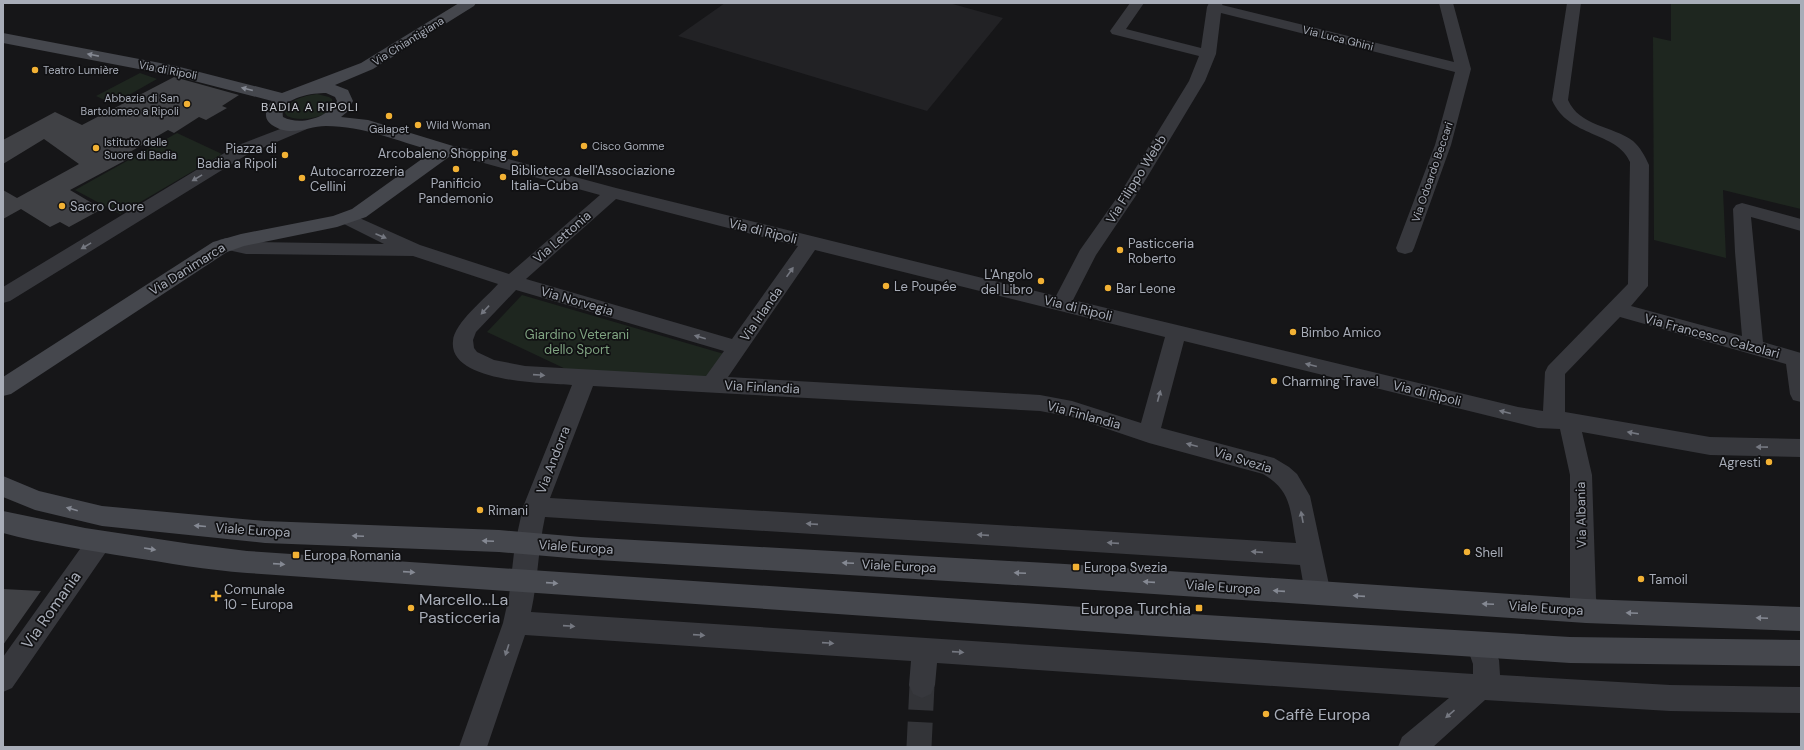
<svg xmlns="http://www.w3.org/2000/svg" width="1804" height="750" font-family="'DM Sans',sans-serif">
	<style>
		.built { fill: #222225 }
		.green { fill: #1e261f }
		.building { fill: #404145 }
		.lines { fill: none; stroke-linecap: round; stroke-linejoin: round }
		.street-tunnel { stroke: #333438; stroke-width: 25; stroke-dasharray: 25 12; stroke-linecap: butt }
		.street { fill: #37383d; fill-rule: evenodd }
		.secondary { fill: #45474d; fill-rule: evenodd }
		.oneway { fill: #858993 }
		.oneway2 { fill: #757881 }
		.poi-dot { fill: #f2b134; stroke: #111113; stroke-width: 1.5 }
		.labels { text-anchor: middle; dominant-baseline: central; stroke-width: 3.5; stroke-linejoin: round; paint-order: stroke }
		.far-street-label { font-size: 11px; fill: #a8adb8; stroke: #111113 }
		.far-poi-label { font-size: 11px; fill: #a8adb8; stroke: #111113; text-anchor: start }
		.far-neighbourhood-label { font-size: 12px; letter-spacing: 1px; fill: #c9ccd4; stroke: #111113 }
		.poi-label { font-size: 13px; fill: #a8adb8; stroke: #111113; text-anchor: start }
		.street-label { font-size: 13px; fill: #a8adb8; stroke: #111113 }
		.park-label { font-size: 13px; fill: #7fa381; stroke: #111113 }
		.near-poi-label { font-size: 16px; fill: #a8adb8; stroke: #111113; text-anchor: start }
		.near-street-label { font-size: 16px; fill: #a8adb8; stroke: #111113 }
	</style>
	<rect width="100%" height="100%" fill="#161618"/>
	<path class="built" d="M725 3H949L1003 18 927 111 678 36Z"/>
	<path class="green" d="M1671 3H1801V209L1723 190 1726 258 1654 240 1653 37 1671 41Z
		M140 73 157 79 113 104 96 96Z
		M317 94 329 97 332 99C336 118 300 123 287 116L285 113C288 99 305 96 317 94Z
		M177 133 222 154 120 214 75 190Z
		M522 295 724 354 707 378 570 371 487 332Z"/>
	<path class="building" d="M174 77 239 95 222 106 227 108 206 120 199 117 174 133 168 130 123 156 128 159 70 190 102 209 69 227 60 222 50 227 21 209 3 219V190L17 198 79 164 44 139 3 164V140L55 112 82 125Z
		M3 589 41 591 3 645Z"/>
	<g class="lines">
		<path class="street-tunnel" d="M919 747 922 685"/>
		<path class="street" d="M1130 3H1144L1126 29 1201 48 1207 7 1209 3H1223L1222 5 1454 62 1439 3H1453L1471 69 1451 145 1414 248 1412 252 1405 254 1398 252 1396 248 1435 145 1455 72 1221 13 1216 54 1205 81 1137 194 1096 255 1073 300 1518 407 1543 411 1545 372 1548 366 1628 284 1630 162C1617 131 1568 138 1552 100L1567 3H1581L1568 100C1579 126 1613 126 1633 141 1640 147 1645 156 1649 165L1648 286 1631 306 1742 336 1735 252 1733 209 1736 205 1742 203 1801 219V231L1751 217 1763 342 1801 353V402L1793 400 1790 394 1786 364 1620 317 1565 374V412L1710 437 1801 439V457L1710 455 1582 432 1592 475 1596 598 1599 611 1595 619 1586 623 1577 619 1570 598V475L1560 429 1538 428 1518 423 1184 341 1161 428 1274 458 1289 467 1297 474 1310 496 1331 594 1327 602 1318 605 1309 602 1305 594 1300 565 545 517C538 549 538 581 531 612L1473 674V664L1466 644 1470 635 1479 632 1488 635 1499 660 1500 675 1670 685 1801 687V713L1670 711 1485 700 1433 747H1398L1402 737 1449 698 937 663 935 685 931 694 922 698 913 694 909 685 911 661 525 635 487 747H459L503 623 509 596 515 544 523 507 572 385C546 383 448 383 453 341 454 323 486 298 498 284L413 256 246 254 219 248 217 244 219 240 226 238 246 242 384 244 340 222 337 218 340 214 346 212 420 245 509 274 600 195 473 160 441 154 439 150 441 146 447 145 475 150 616 188 1056 296 1080 250 1121 192 1189 81 1199 56 1112 34 1110 31ZM616 199 798 246 732 339 526 279ZM815 250 1165 337 1141 423 1072 401 1040 395 728 377ZM516 290 724 351 706 376 525 366 494 360 477 352 474 348 473 340 476 332ZM593 386 1040 411 1072 417 1149 443 1263 474C1293 491 1290 513 1296 543L550 498Z
			M301 121 307 123 309 126 307 129 248 154 10 301 3 303V287L236 146Z
			M99 532 108 535 111 542 108 549 12 688 3 692V657L90 535Z"/>
		<path class="secondary" d="M459 3H476L474 6 373 69 335 85 348 90 353 101 347 112 341 117 368 120 453 146 456 150 453 154 366 217 337 227 244 246 227 252 11 394 3 396V377L213 242 241 234 333 216 352 209 433 151C398 141 363 126 326 126 308 126 291 138 272 125 262 118 266 108 272 101L175 76 3 43V33L176 66 282 93 361 63ZM326 93 335 97 337 101C328 118 300 126 283 117 279 97 313 93 326 93Z
			M3 476 39 491 102 506 265 521 499 530 581 537 1065 564 1586 599 1801 607V631L1586 623 1065 588 581 559 499 552 265 543 102 526 35 510 3 497Z
			M3 511 85 528 191 544 247 551 1156 612 1570 637 1801 640V666L1570 663 1156 636 247 573C207 570 168 563 129 557 87 550 44 544 3 533Z"/>
	</g>
	<defs><path id="oneway-solid" d="M-6-.8H1V-3.2L6.5 0L1 3.2V.8H-6Z"/></defs>
	<g class="oneway">
		<use href="#oneway-solid" transform="translate(93 55) rotate(-169)"/>
		<use href="#oneway-solid" transform="translate(247 89) rotate(-166)"/>
		<use href="#oneway-solid" transform="translate(72 509) rotate(-164)"/>
		<use href="#oneway-solid" transform="translate(200 526) rotate(-175)"/>
		<use href="#oneway-solid" transform="translate(358 536) rotate(-178)"/>
		<use href="#oneway-solid" transform="translate(488 541) rotate(-178)"/>
		<use href="#oneway-solid" transform="translate(150 549) rotate(9)"/>
		<use href="#oneway-solid" transform="translate(848 563) rotate(-177)"/>
		<use href="#oneway-solid" transform="translate(279 564) rotate(4)"/>
		<use href="#oneway-solid" transform="translate(409 572) rotate(4)"/>
		<use href="#oneway-solid" transform="translate(1020 573) rotate(-177)"/>
		<use href="#oneway-solid" transform="translate(1149 582) rotate(-176)"/>
		<use href="#oneway-solid" transform="translate(552 583) rotate(4)"/>
		<use href="#oneway-solid" transform="translate(1279 591) rotate(-176)"/>
		<use href="#oneway-solid" transform="translate(1359 596) rotate(-176)"/>
		<use href="#oneway-solid" transform="translate(1488 604) rotate(-177)"/>
		<use href="#oneway-solid" transform="translate(1632 613) rotate(-178)"/>
		<use href="#oneway-solid" transform="translate(1762 618) rotate(-178)"/>
	</g>
	<g class="oneway2">
		<use href="#oneway-solid" transform="translate(197 178) rotate(149)"/>
		<use href="#oneway-solid" transform="translate(381 236) rotate(23)"/>
		<use href="#oneway-solid" transform="translate(86 246) rotate(149)"/>
		<use href="#oneway-solid" transform="translate(790 272) rotate(-55)"/>
		<use href="#oneway-solid" transform="translate(485 310) rotate(133)"/>
		<use href="#oneway-solid" transform="translate(700 337) rotate(-164)"/>
		<use href="#oneway-solid" transform="translate(1311 365) rotate(-166)"/>
		<use href="#oneway-solid" transform="translate(539 375) rotate(4)"/>
		<use href="#oneway-solid" transform="translate(1159 396) rotate(-75)"/>
		<use href="#oneway-solid" transform="translate(1505 412) rotate(-166)"/>
		<use href="#oneway-solid" transform="translate(1633 433) rotate(-169)"/>
		<use href="#oneway-solid" transform="translate(1192 445) rotate(-165)"/>
		<use href="#oneway-solid" transform="translate(1762 447) rotate(-179)"/>
		<use href="#oneway-solid" transform="translate(1302 517) rotate(-101)"/>
		<use href="#oneway-solid" transform="translate(812 524) rotate(-176)"/>
		<use href="#oneway-solid" transform="translate(983 535) rotate(-176)"/>
		<use href="#oneway-solid" transform="translate(1113 543) rotate(-176)"/>
		<use href="#oneway-solid" transform="translate(1257 552) rotate(-176)"/>
		<use href="#oneway-solid" transform="translate(569 626) rotate(4)"/>
		<use href="#oneway-solid" transform="translate(699 635) rotate(4)"/>
		<use href="#oneway-solid" transform="translate(828 643) rotate(4)"/>
		<use href="#oneway-solid" transform="translate(507 650) rotate(108)"/>
		<use href="#oneway-solid" transform="translate(958 652) rotate(4)"/>
		<use href="#oneway-solid" transform="translate(1450 714) rotate(139)"/>
	</g>
	<g class="poi-dot">
		<circle cx="35" cy="70" r="4"/>
		<circle cx="187" cy="104" r="4"/>
		<circle cx="389" cy="116" r="4"/>
		<circle cx="418" cy="125" r="4"/>
		<circle cx="584" cy="146" r="4"/>
		<circle cx="96" cy="148" r="4"/>
		<circle cx="515" cy="153" r="4"/>
		<circle cx="285" cy="155" r="4"/>
		<circle cx="456" cy="169" r="4"/>
		<circle cx="503" cy="177" r="4"/>
		<circle cx="302" cy="178" r="4"/>
		<circle cx="62" cy="206" r="4"/>
		<circle cx="1120" cy="250" r="4"/>
		<circle cx="1041" cy="281" r="4"/>
		<circle cx="886" cy="286" r="4"/>
		<circle cx="1108" cy="288" r="4"/>
		<circle cx="1293" cy="332" r="4"/>
		<circle cx="1274" cy="381" r="4"/>
		<circle cx="1769" cy="462" r="4"/>
		<circle cx="480" cy="510" r="4"/>
		<circle cx="1467" cy="552" r="4"/>
		<rect x="292" y="551" width="8" height="8" rx="2"/>
		<rect x="1072" y="563" width="8" height="8" rx="2"/>
		<circle cx="1641" cy="579" r="4"/>
		<path d="M214 590h4v4h4v4h-4v4h-4v-4h-4v-4h4z"/>
		<circle cx="411" cy="608" r="4"/>
		<rect x="1195" y="604" width="8" height="8" rx="2"/>
		<circle cx="1266" cy="714" r="4"/>
	</g>
	<g class="labels">
		<g class="far-street-label">
			<text transform="translate(1338 38) rotate(14)">Via Luca Ghini</text>
			<text transform="translate(408 41) rotate(-32)">Via Chiantigiana</text>
			<text transform="translate(168 70) rotate(11)">Via di Ripoli</text>
			<text transform="translate(1432 172) rotate(-71)">Via Odoardo Beccari</text>
		</g>
		<g class="far-poi-label">
			<text x="43" y="70">Teatro Lumière</text>
			<text x="179" y="98" text-anchor="end">Abbazia di San<tspan x="179" dy="13">Bartolomeo a Ripoli</tspan></text>
			<text x="426" y="125">Wild Woman</text>
			<text x="389" y="129" text-anchor="middle">Galapet</text>
			<text x="104" y="142">Istituto delle<tspan x="104" dy="13">Suore di Badia</tspan></text>
			<text x="592" y="146">Cisco Gomme</text>
		</g>
		<g class="far-neighbourhood-label">
			<text x="310" y="107">BADIA A RIPOLI</text>
		</g>
		<g class="poi-label">
			<text x="277" y="148" text-anchor="end">Piazza di<tspan x="277" dy="15">Badia a Ripoli</tspan></text>
			<text x="507" y="153" text-anchor="end">Arcobaleno Shopping</text>
			<text x="511" y="170">Biblioteca dell'Associazione<tspan x="511" dy="15">Italia-Cuba</tspan></text>
			<text x="310" y="171">Autocarrozzeria<tspan x="310" dy="15">Cellini</tspan></text>
			<text x="456" y="183" text-anchor="middle">Panificio<tspan x="456" dy="15">Pandemonio</tspan></text>
			<text x="70" y="206">Sacro Cuore</text>
			<text x="1128" y="243">Pasticceria<tspan x="1128" dy="15">Roberto</tspan></text>
			<text x="1033" y="274" text-anchor="end">L'Angolo<tspan x="1033" dy="15">del Libro</tspan></text>
			<text x="894" y="286">Le Poupée</text>
			<text x="1116" y="288">Bar Leone</text>
			<text x="1301" y="332">Bimbo Amico</text>
			<text x="1282" y="381">Charming Travel</text>
			<text x="1761" y="462" text-anchor="end">Agresti</text>
			<text x="488" y="510">Rimani</text>
			<text x="1475" y="552">Shell</text>
			<text x="304" y="555">Europa Romania</text>
			<text x="1084" y="567">Europa Svezia</text>
			<text x="1649" y="579">Tamoil</text>
			<text x="224" y="589">Comunale<tspan x="224" dy="15">10 - Europa</tspan></text>
		</g>
		<g class="street-label">
			<text transform="translate(1136 179) rotate(-58)">Via Filippo Webb</text>
			<text transform="translate(763 231) rotate(14)">Via di Ripoli</text>
			<text transform="translate(562 237) rotate(-41)">Via Lettonia</text>
			<text transform="translate(187 269) rotate(-32)">Via Danimarca</text>
			<text transform="translate(577 301) rotate(16)">Via Norvegia</text>
			<text transform="translate(1078 308) rotate(14)">Via di Ripoli</text>
			<text transform="translate(761 314) rotate(-55)">Via Irlanda</text>
			<text transform="translate(1712 336) rotate(15)">Via Francesco Calzolari</text>
			<text transform="translate(762 387) rotate(3)">Via Finlandia</text>
			<text transform="translate(1427 393) rotate(14)">Via di Ripoli</text>
			<text transform="translate(1084 415) rotate(15)">Via Finlandia</text>
			<text transform="translate(553 460) rotate(-69)">Via Andorra</text>
			<text transform="translate(1243 460) rotate(17)">Via Svezia</text>
			<text transform="translate(1581 515) rotate(-91)">Via Albania</text>
			<text transform="translate(253 530) rotate(4)">Viale Europa</text>
			<text transform="translate(576 547) rotate(4)">Viale Europa</text>
			<text transform="translate(899 566) rotate(3)">Viale Europa</text>
			<text transform="translate(1223 587) rotate(4)">Viale Europa</text>
			<text transform="translate(1546 608) rotate(4)">Viale Europa</text>
		</g>
		<g class="park-label">
			<text x="577" y="334">Giardino Veterani<tspan x="577" dy="15">dello Sport</tspan></text>
		</g>
		<g class="near-poi-label">
			<text x="419" y="599">Marcello...La<tspan x="419" dy="18">Pasticceria</tspan></text>
			<text x="1191" y="608" text-anchor="end">Europa Turchia</text>
			<text x="1274" y="714">Caffè Europa</text>
		</g>
		<g class="near-street-label">
			<text transform="translate(51 610) rotate(-55)">Via Romania</text>
		</g>
	</g>
	<rect width="1804" height="750" fill="none" stroke="#a8adb8" stroke-width="8"/>
</svg>
